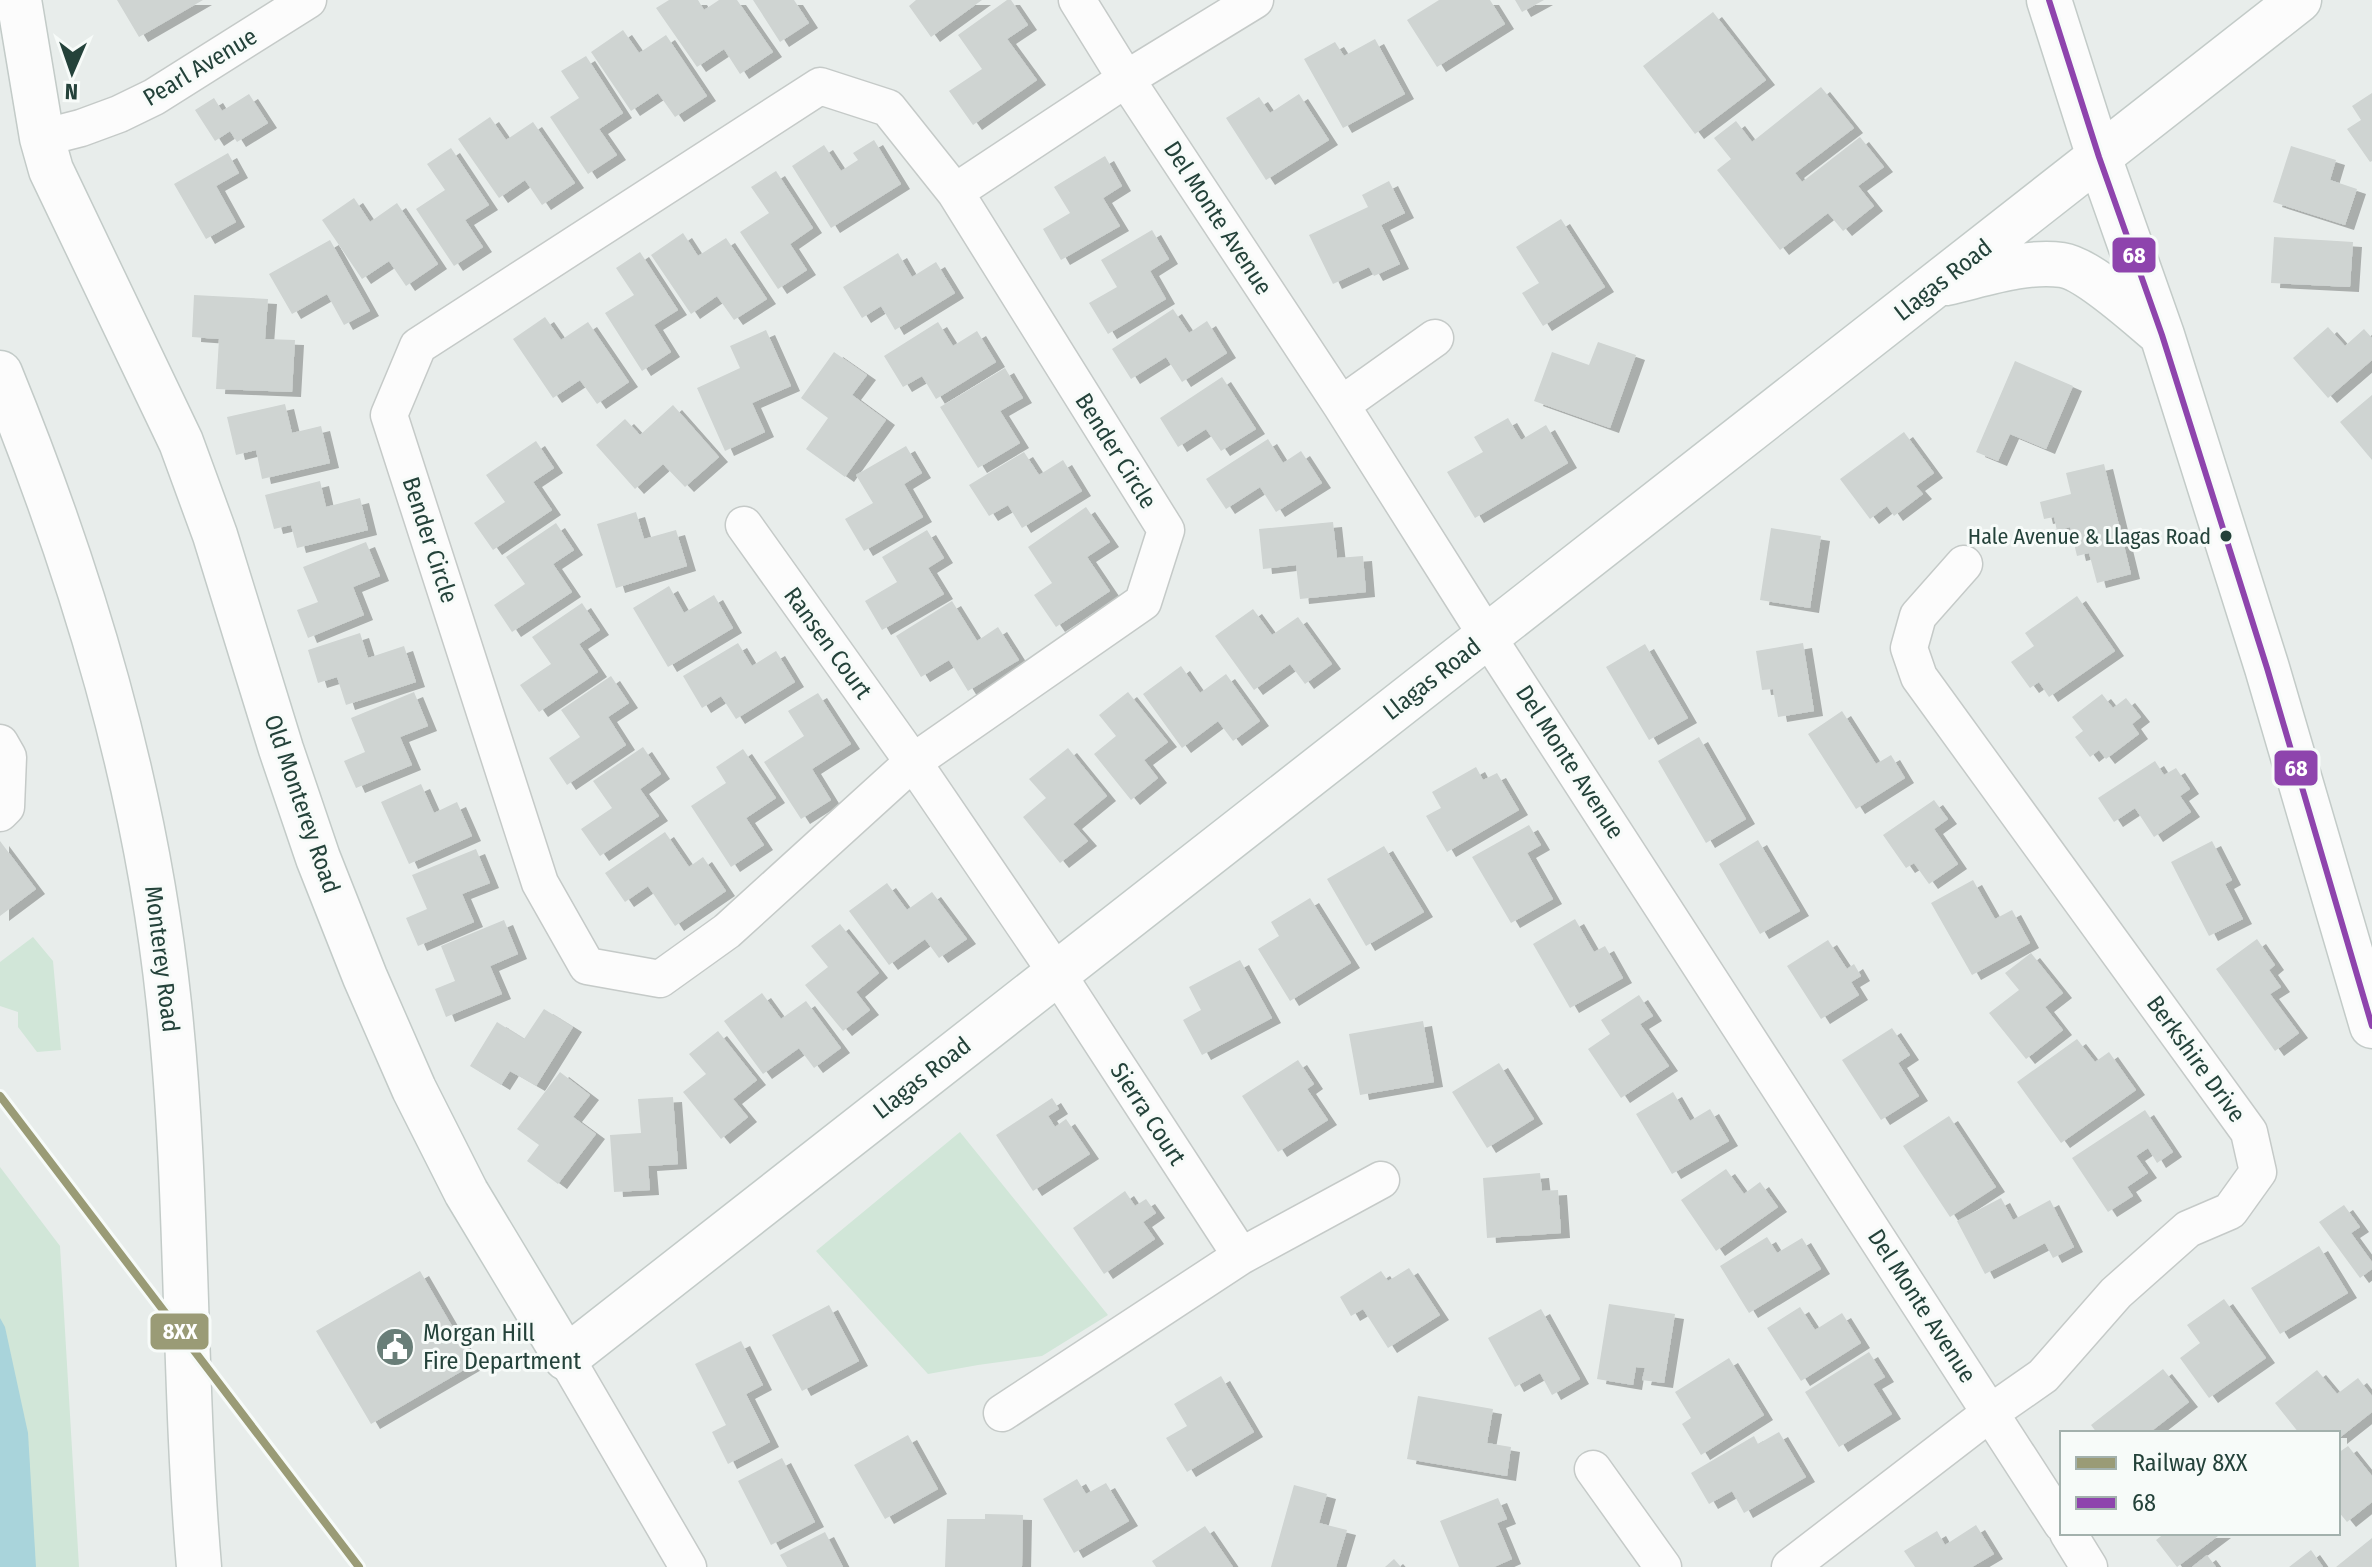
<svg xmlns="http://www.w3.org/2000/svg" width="2372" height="1567" font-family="'Fira Sans Condensed',sans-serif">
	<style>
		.green { fill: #d1e6d8 }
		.water { fill: #a9d4db }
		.building { fill: #cfd4d2; filter: url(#shadow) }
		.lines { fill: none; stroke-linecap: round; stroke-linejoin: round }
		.street-casing { stroke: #c5cac8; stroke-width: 39 }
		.secondary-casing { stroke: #c3cbc8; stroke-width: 47 }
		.street { stroke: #fcfcfc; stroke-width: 36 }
		.secondary { stroke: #fcfcfc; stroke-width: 44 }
		.bus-1-casing { stroke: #f7fbf9; stroke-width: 12 }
		.bus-1 { stroke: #8e44ad; stroke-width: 6 }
		.rail-1-casing { stroke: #f7fbf9; stroke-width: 14 }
		.rail-1 { stroke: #9a9b76; stroke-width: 8 }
		.bus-dot { fill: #24423a; stroke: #f7fbf9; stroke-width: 3 }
		.labels { text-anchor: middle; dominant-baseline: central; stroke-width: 6; stroke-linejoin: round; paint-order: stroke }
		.bus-label { font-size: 22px; fill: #24423a; stroke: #f7fbf9; text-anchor: end }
		.street-label { font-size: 24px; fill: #24423a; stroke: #f7fbf9 }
		.poi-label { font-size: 24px; fill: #24423a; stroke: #f7fbf9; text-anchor: start }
		.line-badge { stroke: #f7fbf9; stroke-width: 3 }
		.badge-label { font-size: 22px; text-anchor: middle; font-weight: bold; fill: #fff }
	</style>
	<defs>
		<filter id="shadow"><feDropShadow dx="9" dy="5" stdDeviation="0" flood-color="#0004"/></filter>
	</defs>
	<rect width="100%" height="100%" fill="#e8edeb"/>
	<path class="green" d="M33 937 53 961 61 1050 37 1052 18 1027V1012L0 1006V962Z
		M960 1132 1108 1315 1042 1356 978 1365 928 1374 816 1251Z
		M0 1167 60 1246 79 1567H0Z"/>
	<path class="water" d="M0 1318 5 1327 28 1433 36 1567H0Z"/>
	<path class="building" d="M117 0H203L139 37Z
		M669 0H698L704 10 719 0H737L773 52 740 74 724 49 697 67 656 8Z
		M753 0H794L809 23 780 42Z
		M916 0H982L931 37 909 6Z
		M1007 0H1011L1028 25 1007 39 1037 80 973 125 949 91 982 69 958 35Z
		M1439 0H1490L1505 24 1437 67 1407 20Z
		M1515 0H1544L1522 12Z
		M1713 12 1766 80 1695 134 1643 66Z
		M623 30 639 53 666 35 707 96 675 117 658 93 631 111 591 52Z
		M1375 39 1405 94 1343 128 1304 59 1335 42 1344 56Z
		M586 56 623 113 599 129 617 155 588 174 550 117 579 98 561 71Z
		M1821 87 1854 128 1795 173 1802 182 1860 137 1884 167 1858 186 1874 206 1843 231 1828 213 1780 250 1717 170 1731 159 1714 138 1736 121 1752 142Z
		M2372 93V161L2370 162 2347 129 2361 120 2352 106Z
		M249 94 268 123 237 142 230 131 215 141 195 110 214 98 222 111Z
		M1299 94 1329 140 1266 180 1226 118 1259 97 1270 113Z
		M490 117 506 140 533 122 575 183 542 205 525 180 499 198 458 139Z
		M874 140 901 184 831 228 792 166 824 145 841 171 858 160 853 153Z
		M2291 146 2336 160 2330 180 2357 189 2345 225 2273 202Z
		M451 148 489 205 465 220 483 247 454 266 416 209 445 190 427 164Z
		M228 153 239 173 216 186 236 222 206 239 174 184Z
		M1105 156 1122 186 1103 198 1120 226 1061 260 1043 229 1070 213 1054 187Z
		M776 171 813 228 790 244 807 270 778 289 740 232 769 213 751 187Z
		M1389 181 1405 213 1381 225 1400 264 1374 276 1369 267 1333 284 1309 235 1368 207 1362 195Z
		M354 198 370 222 397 203 438 264 406 286 389 261 362 279 322 220Z
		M1561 219 1605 287 1543 326 1522 293 1539 283 1516 247Z
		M1152 230 1169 259 1150 271 1166 299 1108 334 1089 303 1117 287 1101 260Z
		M683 233 698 256 726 238 767 299 734 320 717 296 691 314 651 255Z
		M2274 237 2353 242 2350 287 2271 283Z
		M330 240 370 311 344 325 327 294 292 314 269 274Z
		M640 252 678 310 654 325 671 352 642 371 605 313 634 295 616 268Z
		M898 253 912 277 936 262 955 293 895 330 881 306 862 318 843 287Z
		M194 295 268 299 265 339 295 340 292 392 216 389 219 339 192 337Z
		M1173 309 1189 333 1207 321 1227 353 1182 382 1166 357 1131 379 1112 349Z
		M545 317 561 340 588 322 629 382 597 404 580 380 553 398 513 339Z
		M938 322 953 346 977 331 996 362 936 399 922 376 903 387 884 356Z
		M2328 327 2345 346 2364 329 2372 338V360L2328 398 2293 358Z
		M766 330 791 386 752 403 765 432 725 451 697 388 740 368 730 346Z
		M1598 342 1636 355 1610 428 1534 401 1552 352 1589 365Z
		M834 352 867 375 852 395 886 420 845 477 806 449 828 418 801 398Z
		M2015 361 2073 386 2046 449 2010 434 1998 461 1976 452Z
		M1005 368 1023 398 1000 411 1020 443 978 468 940 407Z
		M1222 377 1256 429 1221 451 1206 429 1178 447 1160 418Z
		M2372 395V460L2340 422Z
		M285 404 292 433 321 426 330 463 262 479 256 450 236 455 227 417Z
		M673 405 719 457 685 487 663 464 635 489 596 445 625 419 640 435Z
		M1508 418 1521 440 1546 425 1568 463 1475 518 1447 472 1483 452 1474 437Z
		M1904 432 1934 473 1916 486 1923 494 1894 516 1887 506 1870 519 1840 479Z
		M1268 439 1283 463 1301 451 1322 483 1276 512 1260 487 1226 509 1206 479Z
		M536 441 554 468 533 482 552 510 493 550 474 523 505 502 486 475Z
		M906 446 922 473 904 484 923 517 864 551 845 519 873 503 856 475Z
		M1024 452 1039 475 1063 460 1082 491 1022 528 1008 505 989 516 969 485Z
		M2104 464 2131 574 2097 583 2089 553 2077 556 2070 527 2057 531 2054 517 2044 519 2040 502 2071 494 2066 473Z
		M320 481 326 507 360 498 368 530 297 548 291 525 274 529 265 495Z
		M1086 507 1110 542 1087 557 1110 591 1056 627 1034 595 1052 583 1028 547Z
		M636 512 644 539 676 530 687 566 616 588 597 524Z
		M1333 522 1337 558 1363 556 1366 592 1300 599 1296 565 1263 569 1259 529Z
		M556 523 574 550 553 564 572 592 512 632 494 605 525 584 506 557Z
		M1771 528 1821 536 1810 608 1760 600Z
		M927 530 944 558 928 568 944 594 882 630 865 601 897 582 882 557Z
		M366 542 380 576 353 587 364 615 308 638 297 610 318 602 303 567Z
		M669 586 684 613 714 595 733 628 668 667 633 608Z
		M2077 596 2115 651 2049 697 2039 682 2030 688 2011 662 2034 646 2025 633Z
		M952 601 977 641 998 627 1019 660 968 691 949 660 921 677 896 636Z
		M582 603 600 630 579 644 598 672 539 712 520 685 551 664 532 637Z
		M1253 609 1272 635 1298 617 1332 664 1305 684 1290 664 1254 690 1215 636Z
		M360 633 368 658 404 646 416 682 346 705 337 677 318 683 308 650Z
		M738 643 752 666 776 651 795 682 736 719 721 696 702 708 683 676Z
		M1803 643 1814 711 1778 717 1773 689 1762 690 1756 651Z
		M1645 644 1688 718 1649 740 1606 667Z
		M1181 666 1200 693 1226 674 1260 721 1233 741 1218 721 1182 748 1143 694Z
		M611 676 629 703 608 717 626 745 567 785 549 758 580 737 561 710Z
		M414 692 428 726 400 737 412 765 356 788 344 761 365 752 351 718Z
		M1128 692 1168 742 1144 760 1158 778 1131 800 1094 754 1116 736 1099 715Z
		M818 693 851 744 812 769 831 800 801 819 764 762 804 736 788 711Z
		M2102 694 2113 708 2126 698 2141 717 2132 724 2139 734 2106 759 2099 750 2090 757 2075 737 2083 731 2072 717Z
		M1842 711 1876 764 1891 755 1905 778 1856 809 1808 734Z
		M1699 737 1746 819 1706 843 1658 761Z
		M643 747 661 774 640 789 659 816 600 856 581 829 612 808 593 781Z
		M1068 748 1107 796 1073 824 1088 841 1060 863 1023 817 1046 798 1029 779Z
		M743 749 776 798 746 818 764 845 731 867 691 806 726 783 716 767Z
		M2155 761 2164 775 2176 768 2190 789 2180 796 2191 812 2154 837 2135 808 2114 822 2098 798Z
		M1476 767 1483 780 1497 773 1519 810 1447 852 1426 816 1441 808 1432 792Z
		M421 784 434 813 457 802 472 836 409 864 381 802Z
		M1934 800 1948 819 1934 829 1958 864 1929 884 1914 863 1906 868 1883 835Z
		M1529 825 1541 845 1527 853 1553 899 1511 923 1472 857Z
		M665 832 689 867 703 857 726 891 675 926 648 886 625 902 605 873Z
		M1758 840 1800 911 1760 934 1719 864Z
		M0 841 36 889 0 916Z
		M2212 841 2232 880 2225 884 2243 919 2209 936 2171 862Z
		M1384 846 1424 912 1366 946 1327 879Z
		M476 849 490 883 462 894 474 922 418 946 406 918 427 909 412 875Z
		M1973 880 1995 919 2012 910 2030 943 1972 975 1931 903Z
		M887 883 907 910 932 892 967 939 939 958 925 939 889 965 849 911Z
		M1310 898 1351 963 1290 1001 1258 949 1279 936 1271 922Z
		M1575 919 1594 952 1605 946 1623 978 1570 1008 1533 944Z
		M504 920 518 954 490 966 502 994 446 1017 435 989 455 981 441 946Z
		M840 924 879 973 856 992 870 1010 843 1031 805 985 828 967 811 946Z
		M2257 939 2275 965 2269 970 2281 987 2270 994 2299 1033 2275 1051 2216 969Z
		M1828 940 1847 969 1854 964 1861 976 1851 982 1859 995 1821 1019 1787 966Z
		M2031 953 2063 993 2045 1007 2063 1030 2026 1059 1989 1013 2019 990 2005 973Z
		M1240 960 1272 1018 1202 1055 1183 1020 1201 1010 1189 987Z
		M762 993 781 1019 806 1001 841 1048 814 1068 799 1048 763 1074 724 1021Z
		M1639 995 1653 1016 1640 1024 1669 1066 1621 1098 1588 1049 1610 1034 1601 1020Z
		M544 1009 573 1027 536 1086 510 1071 501 1085 470 1066 497 1022 524 1039Z
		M1423 1021 1434 1082 1360 1095 1349 1034Z
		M1892 1028 1910 1055 1898 1063 1919 1096 1881 1120 1842 1060Z
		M718 1031 757 1080 733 1099 748 1117 721 1139 683 1092 706 1074 689 1054Z
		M2077 1039 2095 1062 2109 1052 2136 1090 2061 1143 2017 1082Z
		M1298 1060 1314 1084 1307 1089 1328 1120 1278 1152 1242 1096Z
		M1499 1063 1534 1119 1487 1148 1452 1092Z
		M560 1072 590 1095 573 1117 596 1134 558 1184 527 1161 539 1145 517 1129Z
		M1673 1092 1690 1121 1710 1109 1729 1141 1672 1174 1636 1114Z
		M673 1097 678 1164 648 1166 650 1190 614 1192 610 1135 641 1133 638 1099Z
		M1052 1098 1059 1109 1048 1116 1055 1127 1066 1119 1090 1154 1033 1191 996 1135Z
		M2145 1110 2173 1152 2157 1163 2148 1148 2136 1156 2148 1173 2127 1187 2133 1196 2108 1212 2072 1158Z
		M1949 1116 1996 1187 1950 1217 1903 1146Z
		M1726 1169 1744 1194 1760 1182 1778 1207 1716 1251 1681 1200Z
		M1540 1173 1542 1191 1558 1190 1561 1233 1487 1238 1483 1178Z
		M1125 1191 1135 1206 1146 1199 1156 1213 1143 1222 1155 1239 1104 1274 1073 1228Z
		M2001 1198 2013 1220 2050 1200 2074 1247 2053 1258 2045 1243 1985 1274 1957 1221Z
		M2344 1205 2360 1227 2351 1233 2372 1262V1269L2360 1278 2319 1222Z
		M1767 1237 1777 1253 1802 1238 1821 1269 1749 1313 1720 1266Z
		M2319 1246 2348 1293 2280 1334 2251 1288Z
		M1409 1268 1440 1315 1388 1348 1363 1309 1351 1316 1340 1297 1381 1271 1388 1281Z
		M420 1271 474 1364 371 1424 316 1331Z
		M2224 1299 2266 1358 2209 1398 2180 1358 2200 1343 2187 1325Z
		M1609 1304 1675 1314 1664 1383 1642 1380 1645 1368 1636 1367 1633 1385 1597 1379Z
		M829 1305 859 1361 802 1391 772 1335Z
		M1800 1307 1815 1330 1842 1313 1861 1343 1801 1381 1767 1328Z
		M1541 1309 1580 1379 1552 1395 1540 1373 1515 1387 1488 1338Z
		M741 1341 763 1385 746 1394 770 1442 728 1464 712 1432 726 1425 695 1364Z
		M1869 1352 1885 1377 1873 1384 1892 1414 1839 1447 1805 1392Z
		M1729 1358 1764 1415 1701 1455 1682 1424 1691 1418 1675 1392Z
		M2163 1369 2189 1402 2149 1433H2097L2091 1425Z
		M2317 1370 2337 1394 2358 1378 2372 1396V1412L2338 1439V1433H2299L2275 1403Z
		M1221 1376 1254 1432 1187 1472 1166 1438 1187 1426 1174 1404Z
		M1418 1396 1493 1409 1487 1443 1511 1447 1507 1476 1407 1459Z
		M1779 1432 1806 1477 1744 1513 1732 1491 1709 1504 1691 1473 1754 1436 1758 1444Z
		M908 1435 938 1489 885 1519 854 1465Z
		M2348 1446 2372 1476V1502L2347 1522 2338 1511V1453Z
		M782 1458 815 1522 771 1545 738 1481Z
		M1077 1479 1086 1494 1106 1483 1129 1521 1074 1553 1043 1499Z
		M1294 1485 1327 1494 1319 1523 1347 1530 1336 1567H1271Z
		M1498 1498 1507 1519 1497 1523 1512 1559 1494 1567H1459L1440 1521Z
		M985 1514 1023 1515 1022 1567H945L947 1519H985Z
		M1976 1525 1994 1554 1972 1567H1915L1904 1551 1937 1531 1945 1545Z
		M1205 1526 1233 1567H1156L1152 1561Z
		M825 1532 843 1567H787L780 1555Z
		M2165 1533H2222L2177 1567 2156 1540Z
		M2372 1538V1567H2336Z
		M2311 1550 2323 1567H2289Z
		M2207 1555 2216 1567H2192Z
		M1394 1559 1401 1567H1385Z"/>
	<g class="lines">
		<g class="street-casing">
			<path id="street" d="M1077 0 1126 79 1341 405 1487 636 2062 1524
				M820 86 888 108 955 192 1166 530 1143 602 913 762 727 931 660 979 587 966 540 883 389 415 418 346Z
				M42 138 81 128 119 114 154 97 308 0
				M955 192 1126 79 1255 0
				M1341 405 1435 338
				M744 525 913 762 1056 972 1241 1256
				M0 743 8 757 6 807 0 813
				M566 1358 688 1567
				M1002 1413 1241 1256 1381 1180
				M1593 1469 1663 1567
				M2068 1533 2089 1567
				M1790 1567 1990 1413 2043 1376 2116 1293 2188 1229 2230 1211 2258 1172 2249 1132 1919 677 1909 648 1918 616 1964 564"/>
		</g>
		<g class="secondary-casing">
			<path id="secondary" d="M19 0 42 138 51 170 181 442 215 535 281 749 318 858 365 977 414 1089 466 1192 566 1358 2299 0
				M2049 0 2099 157 2162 335 2267 668 2372 1026
				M1946 283C1982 275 2024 260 2062 265 2089 269 2140 317 2162 335
				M0 373C83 576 146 786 169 1004 189 1191 183 1380 199 1567"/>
		</g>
		<use href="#street" class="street"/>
		<use href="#secondary" class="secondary"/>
		<g class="bus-1-casing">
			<path id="bus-1" d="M2049 0 2099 157 2162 335 2267 668 2372 1026"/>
		</g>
		<use href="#bus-1" class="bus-1"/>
		<g class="rail-1-casing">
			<path id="rail-1" d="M0 1096 359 1567"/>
		</g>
		<use href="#rail-1" class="rail-1"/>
	</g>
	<defs>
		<g id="civic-disc" transform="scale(2)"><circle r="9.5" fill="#697e78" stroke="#f7fbf9"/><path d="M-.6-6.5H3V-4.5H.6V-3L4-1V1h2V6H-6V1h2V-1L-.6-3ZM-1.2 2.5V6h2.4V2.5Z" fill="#fff"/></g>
	</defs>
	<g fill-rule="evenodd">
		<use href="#civic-disc" x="395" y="1347"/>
	</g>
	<circle class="bus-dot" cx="2226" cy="536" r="7"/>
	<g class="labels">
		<g class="bus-label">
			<text x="2211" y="536">Hale Avenue &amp; Llagas Road</text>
		</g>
		<g class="street-label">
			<text transform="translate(200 67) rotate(-31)">Pearl Avenue</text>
			<text transform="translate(1218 218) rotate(57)">Del Monte Avenue</text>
			<text transform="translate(1943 280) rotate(-38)">Llagas Road</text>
			<text transform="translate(1116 451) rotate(58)">Bender Circle</text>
			<text transform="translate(430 540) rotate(72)">Bender Circle</text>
			<text transform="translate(828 643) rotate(54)">Ransen Court</text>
			<text transform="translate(1432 679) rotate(-38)">Llagas Road</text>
			<text transform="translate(1570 762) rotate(57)">Del Monte Avenue</text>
			<text transform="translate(302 804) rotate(71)">Old Monterey Road</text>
			<text transform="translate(162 959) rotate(83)">Monterey Road</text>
			<text transform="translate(2196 1059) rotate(54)">Berkshire Drive</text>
			<text transform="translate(922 1078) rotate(-38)">Llagas Road</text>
			<text transform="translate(1148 1114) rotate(57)">Sierra Court</text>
			<text transform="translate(1922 1306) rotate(57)">Del Monte Avenue</text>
		</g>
		<g class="poi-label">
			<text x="423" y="1333">Morgan Hill<tspan x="423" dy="28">Fire Department</tspan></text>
		</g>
	</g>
	<g class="line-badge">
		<rect x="2111" y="236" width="46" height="38" rx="8" fill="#8e44ad"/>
		<rect x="2273" y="749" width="46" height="38" rx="8" fill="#8e44ad"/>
		<rect x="149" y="1312" width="61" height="39" rx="8" fill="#9a9b76"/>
	</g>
	<g class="badge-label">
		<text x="2134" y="263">68</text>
		<text x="2296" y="776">68</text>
		<text x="180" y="1339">8XX</text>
	</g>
	<rect x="2060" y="1431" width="280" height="104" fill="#f7fbf9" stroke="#a3b1ad" stroke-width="2"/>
	<rect x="2076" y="1457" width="40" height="12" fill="#9a9b76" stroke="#a3b1ad" stroke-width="2"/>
	<text x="2132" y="1471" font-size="24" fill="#24423a">Railway 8XX</text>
	<rect x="2076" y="1497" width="40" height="12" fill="#8e44ad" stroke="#a3b1ad" stroke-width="2"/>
	<text x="2132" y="1511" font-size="24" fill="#24423a">68</text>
	<g transform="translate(72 72) rotate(182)" stroke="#f7fbf9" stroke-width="6" paint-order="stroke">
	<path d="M0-6L14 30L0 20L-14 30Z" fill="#24423a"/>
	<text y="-12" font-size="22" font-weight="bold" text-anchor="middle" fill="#24423a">N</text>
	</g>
</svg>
